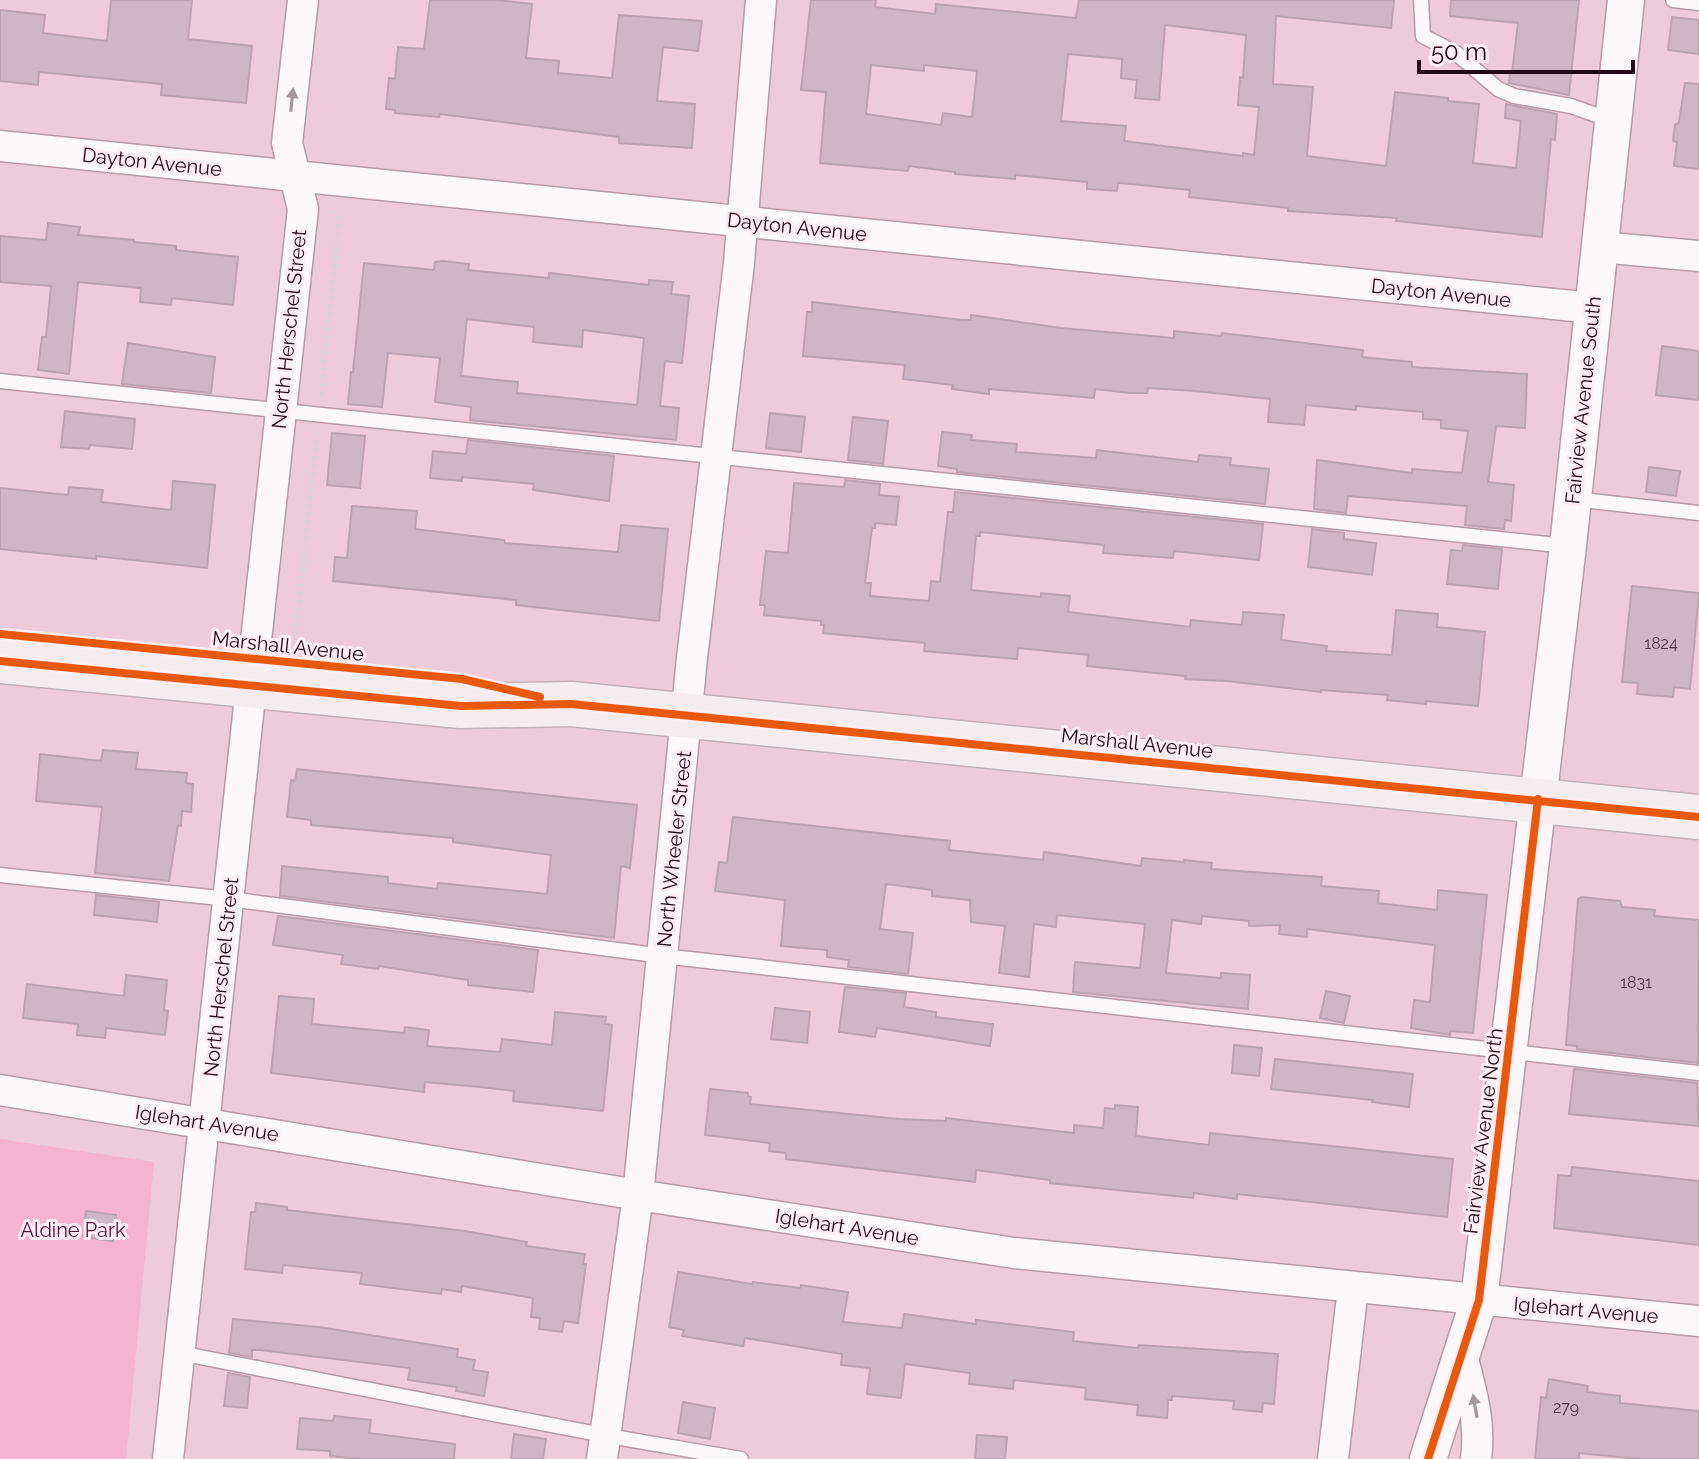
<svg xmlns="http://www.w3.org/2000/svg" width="1699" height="1459" font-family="Raleway,sans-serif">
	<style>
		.green { fill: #f4b4cf }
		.building { fill: #d0b5c5; stroke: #bda3b2; stroke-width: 2; fill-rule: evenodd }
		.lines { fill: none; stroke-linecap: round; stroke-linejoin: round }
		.service-casing { stroke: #b79ba7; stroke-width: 17 }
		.minor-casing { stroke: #b79ba7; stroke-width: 33 }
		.tertiary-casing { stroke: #b79ba7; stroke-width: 39 }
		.primary-casing { stroke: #c4b2ba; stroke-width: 47 }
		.path { stroke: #ddd1d6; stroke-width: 5; stroke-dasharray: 4 4; stroke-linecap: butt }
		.service { stroke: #fcf7f9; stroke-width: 14 }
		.minor { stroke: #fcf7f9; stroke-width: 30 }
		.tertiary { stroke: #fcf7f9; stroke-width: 36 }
		.primary { stroke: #f6ecf0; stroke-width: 44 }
		.cycleway-casing { stroke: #feedf4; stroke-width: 13 }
		.cycleway { stroke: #e8590c; stroke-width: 8 }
		.oneway { fill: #a5979e }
		.labels { text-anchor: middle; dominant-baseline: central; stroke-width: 6; stroke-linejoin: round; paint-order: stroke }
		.number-label { font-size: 16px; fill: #4f3442 }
		.street-label { font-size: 20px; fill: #230815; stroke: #feedf4 }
		.park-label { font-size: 20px; fill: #5a0c37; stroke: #feedf4 }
	</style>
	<rect width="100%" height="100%" fill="#edcbd9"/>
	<path class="green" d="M0 1139 154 1162 126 1459H0Z"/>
	<path class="building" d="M111 0H192L188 39 252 46 246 103 161 95 162 84 39 72 38 85 0 81V10L45 15 43 33 107 41Z
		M430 0H496L532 4 526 58 559 61 558 73 612 78 619 15 702 21 698 51 663 47 657 101 695 104 692 148 619 143V137L440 114 439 117 395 113V110L386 109 389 78 395 79 398 47 424 49Z
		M811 0H876L875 7 935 14 936 4 1076 18 1079 0H1394L1391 28 1276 16 1273 84 1313 87 1307 156 1386 166 1395 92 1448 98V101L1479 104 1473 163 1516 168 1521 121 1505 118 1506 104 1557 114 1555 140 1551 139 1542 237 1396 221 1397 218 1288 211V208L1189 197 1190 190 1121 183H1118L1117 191 1087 189V182L1015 175V179L955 174V172L909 166 908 171 820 163 826 92 801 90ZM1165 25 1246 35 1243 78 1240 77 1238 105 1259 107 1254 155 1243 153V156L1124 141 1126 126 1061 121 1068 54 1122 59 1121 78 1137 80 1135 98 1159 100ZM871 65 924 71V65L977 71 972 117 943 113 941 125 866 114Z
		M1451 0H1579L1569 95 1509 83 1510 73H1512L1518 23 1450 16Z
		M1672 17 1699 20V54L1668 50Z
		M1685 83 1699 84V169L1674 166 1677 142 1673 141 1675 125 1679 122Z
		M48 223 80 227 78 235 134 240V242L176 246V250L238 257 233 305 172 298 171 305 140 302 141 288 78 282 69 374 38 370 42 337H46L51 286 0 282V236L46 240Z
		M443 261 469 264 468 270 549 278V273L649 285V280L673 282 671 294 689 296 682 363 665 361 660 406 679 408 676 440 470 420 471 407 435 402 440 358 388 353 382 407 348 404 351 372H353L364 263 434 270 435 262ZM467 319 534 327 533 342 582 347 583 330 644 338 637 405 517 393 518 382 461 376Z
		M812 302 962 320H971V315L1061 328 1174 338V331L1221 336 1222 333 1363 350 1362 357 1412 362V367L1527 374 1525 428 1496 426 1488 482 1514 485 1511 521 1505 520 1504 529 1465 525 1467 506 1348 496 1346 513 1314 509 1317 460 1412 473V469L1462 473 1468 431 1441 428V420L1423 419V412L1356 406V410L1306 405 1304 425 1268 422 1270 399 1195 391 1148 388 1147 393H1130L1095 389 1094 398 989 389V394L952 389 953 385 903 379 905 365 803 356 807 312H812Z
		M128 343 215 357 211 393 122 384Z
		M1662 346 1699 351V400L1656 395Z
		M65 411 135 419 132 449 90 445 89 449 61 447Z
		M770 413 805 417 801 452 766 448Z
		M853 417 888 421 883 464 848 460Z
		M942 432 972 435 971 440 1017 444 1016 452 1096 458 1097 450 1198 462 1199 455 1231 458 1230 465 1269 469 1265 504 957 472V469L938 466Z
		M332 433 365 436 360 488 327 485Z
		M468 440 614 456 609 501 533 490 534 484 462 477V481L430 478 433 451 466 454Z
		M1649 467 1680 471 1676 496 1646 492Z
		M845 480 880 484 879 495 899 497 896 525 875 523V528H872L865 583H871L870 596 929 601 931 581 940 582 948 512H953L955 492 1263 524 1259 560 1174 551 1173 558 1103 553 1104 545 980 532V536H976L971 590 1041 597V593L1070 596 1068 612 1190 627 1191 620 1242 625 1243 612 1284 615 1281 640 1327 646 1326 651 1392 655 1396 610 1438 614 1437 627 1485 632 1478 706 1426 701V704L1387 700 1388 695 1321 690V692L1226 681 1185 679 1186 676 1087 666 1088 655 1018 648 1017 659 924 651 925 643 823 633 824 625H821V621L764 615 765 605H760L766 551 788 553 794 483 844 487Z
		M173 481 215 485 207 568 96 556V559L0 549V488L68 495 69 487 103 490 101 502 171 510Z
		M352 506 417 511 415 529 504 540 505 543 618 552 621 525 668 529 659 621 516 605V600L333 581 335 557 347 558Z
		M1312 529 1344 533V539L1376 543 1372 575 1308 567Z
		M1463 545 1502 549 1498 589 1447 584 1451 550 1462 551Z
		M1632 586 1699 593 1690 689 1674 687 1673 697 1637 694 1638 683 1622 682Z
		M103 750 138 753 136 769 187 773 186 783 193 784 191 812 182 811 181 826 178 825 169 881 95 873 102 807 36 801 40 754 101 761Z
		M297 769 637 805 630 868 621 866 614 938 280 896 282 866 388 877V883L437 889 438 883 449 884 547 894 551 855 453 842V838L311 825V820L287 817 291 780 295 781Z
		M733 817 950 841 949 850 1043 860 1044 852 1141 866 1142 858 1184 862V860L1212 863 1211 869 1322 877 1321 886 1379 891 1378 903 1437 910 1438 890 1487 895 1473 1033 1450 1031V1035L1411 1028 1414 1000 1430 1002 1435 945 1307 929V937L1279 934 1280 925 1249 926V921L1202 916 1201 924 1172 920 1166 973 1221 978V973L1250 975 1248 1009 1073 992 1075 962 1140 968 1145 924 1057 915 1056 927 1034 924 1029 977 999 973 1005 926 971 922 970 900 932 896V890L886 884 880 929 913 933 908 974 848 967 849 960 827 957V950L781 946 785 900 715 891 719 862 727 863Z
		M96 895 159 902 157 922 94 915Z
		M1581 897 1620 901 1622 907 1655 910 1654 916 1699 920 1698 1063 1577 1049V1046L1566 1045 1578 899Z
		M278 916 538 950 533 992 468 985V980L379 966 378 969 341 964 343 955 273 945Z
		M126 975 167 980 164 1010 168 1011 165 1035 106 1028 105 1038 77 1035 78 1024 23 1018 27 984 124 996Z
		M845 987 906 993 904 1007 936 1012V1017L993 1024 990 1046 877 1028 875 1037 839 1032Z
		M1326 991 1350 996 1344 1023 1320 1018Z
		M279 996 314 999 312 1024 404 1033 405 1027 429 1030 427 1046 500 1052 502 1039 552 1045 555 1012 606 1017 605 1024 612 1025 603 1111 513 1101 514 1091 480 1087 425 1082 424 1092 271 1073Z
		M775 1008 810 1012 807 1043 771 1039Z
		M1234 1045 1262 1048 1259 1076 1232 1073Z
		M1275 1059 1413 1074 1409 1107 1372 1102 1373 1100 1271 1089Z
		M1574 1069 1697 1083 1699 1126 1569 1114Z
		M710 1089 748 1093V1096L751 1097 750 1104 899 1119 946 1121V1118L1074 1133V1125L1103 1128 1105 1108 1115 1109V1105L1138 1107 1136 1136 1209 1145 1210 1133 1453 1159 1447 1217 1237 1194V1199L1194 1193 1193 1198 1050 1183V1180L976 1170 975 1182 786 1159V1153L769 1151 770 1143 705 1135Z
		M1572 1167 1699 1181V1245L1554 1228 1558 1175 1571 1176Z
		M256 1203 287 1207V1210L465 1231 527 1242 526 1246 585 1254 583 1264H586L578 1323 564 1321 562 1332 539 1329 540 1318 531 1317 533 1298 462 1286 461 1292 442 1289 441 1294 360 1284 362 1273 283 1265 282 1273 245 1269 251 1212H255Z
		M86 1211 116 1215 113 1241 83 1237Z
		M678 1272 752 1284 753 1282 800 1288 801 1285 848 1292 843 1322 902 1328 904 1314 976 1324V1320L1074 1332 1073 1341 1138 1348 1139 1345 1278 1354 1274 1404 1263 1403 1262 1412 1233 1409 1234 1401 1172 1396V1400H1168L1167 1418 1137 1415 1138 1405 1085 1399 1086 1388 1014 1380 1013 1389 969 1384 970 1373 905 1364 901 1398 867 1394 870 1368 841 1365 842 1354 745 1338 743 1346 682 1336 684 1330 669 1327Z
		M233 1319 319 1327 458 1349 457 1357 475 1360 473 1370 488 1372 484 1396 456 1391 457 1387 408 1380 410 1368 260 1350H252V1357L229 1353Z
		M228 1373 250 1377 247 1408 224 1406Z
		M1549 1379 1588 1386 1587 1392 1620 1396V1403L1699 1411V1459H1638L1579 1453V1459H1535L1541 1397 1546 1398Z
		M683 1402 715 1408 710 1439 678 1433Z
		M334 1416 371 1420 369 1433 455 1444 454 1459H360L330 1456V1451L297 1449 300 1418 333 1421Z
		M514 1434 546 1439 543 1459H511Z
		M977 1435 1007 1437 1005 1459H975Z"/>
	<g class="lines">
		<g class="service-casing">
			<path id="service" d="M1421 0 1423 36 1456 53 1498 89 1514 96 1571 106 1613 121
				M1673 0 1699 3
				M0 381 1567 546
				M1573 499 1699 513
				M0 875 229 899 663 956 1699 1073
				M179 1353 603 1435 741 1459"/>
		</g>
		<g class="minor-casing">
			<path id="minor" d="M0 146 1593 308
				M1600 247 1699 256
				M254 659 303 209 287 143 303 0
				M0 1090 638 1195 1014 1253 1699 1321
				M1462 1355C1471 1390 1481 1422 1476 1459
				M168 1459 251 687
				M602 1459 638 1195 692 658 739 263 761 0
				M1333 1459 1353 1288"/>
		</g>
		<g class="tertiary-casing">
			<path id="tertiary" d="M1428 1459 1479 1300 1568 546 1626 0"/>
		</g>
		<g class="primary-casing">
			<path id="primary" d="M0 661 461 706 571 704 1699 817"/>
		</g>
		<path class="path" d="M321 395 339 221 332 212
			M296 635 317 433"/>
		<use href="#service" class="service"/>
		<use href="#minor" class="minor"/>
		<use href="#tertiary" class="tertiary"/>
		<use href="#primary" class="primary"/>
		<g class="cycleway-casing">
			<path id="cycleway" d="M0 634 462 679 540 697
				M0 661 461 706 571 704 1699 817
				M1428 1459 1479 1300 1538 799"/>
		</g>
		<use href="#cycleway" class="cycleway"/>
	</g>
	<defs><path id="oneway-solid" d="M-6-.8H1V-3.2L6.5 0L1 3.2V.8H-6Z" transform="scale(2)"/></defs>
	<g class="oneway">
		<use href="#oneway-solid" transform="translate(292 100) rotate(-84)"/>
		<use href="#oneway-solid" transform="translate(1475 1406) rotate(-100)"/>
	</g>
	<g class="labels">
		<g class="number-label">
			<text x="1661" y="643">1824</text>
			<text x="1636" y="982">1831</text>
			<text x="1566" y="1407">279</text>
		</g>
		<g class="street-label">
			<text transform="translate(152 162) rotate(6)">Dayton Avenue</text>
			<text transform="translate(797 227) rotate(6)">Dayton Avenue</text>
			<text transform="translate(1441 293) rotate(6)">Dayton Avenue</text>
			<text transform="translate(289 329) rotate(-84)">North Herschel Street</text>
			<text transform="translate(1583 400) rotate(-84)">Fairview Avenue South</text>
			<text transform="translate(288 646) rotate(6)">Marshall Avenue</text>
			<text transform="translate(1137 743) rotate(6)">Marshall Avenue</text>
			<text transform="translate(674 849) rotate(-84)">North Wheeler Street</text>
			<text transform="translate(221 977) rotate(-84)">North Herschel Street</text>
			<text transform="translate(207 1123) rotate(9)">Iglehart Avenue</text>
			<text transform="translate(1483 1131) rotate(-83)">Fairview Avenue North</text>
			<text transform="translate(847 1227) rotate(9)">Iglehart Avenue</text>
			<text transform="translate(1586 1310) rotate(5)">Iglehart Avenue</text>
		</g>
		<g class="park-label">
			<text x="73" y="1230">Aldine Park</text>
		</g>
	</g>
	<path d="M1419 60v12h214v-12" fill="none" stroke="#230815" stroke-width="4"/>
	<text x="1431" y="60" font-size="24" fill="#230815" stroke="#feedf4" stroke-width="6" paint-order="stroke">50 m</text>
</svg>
